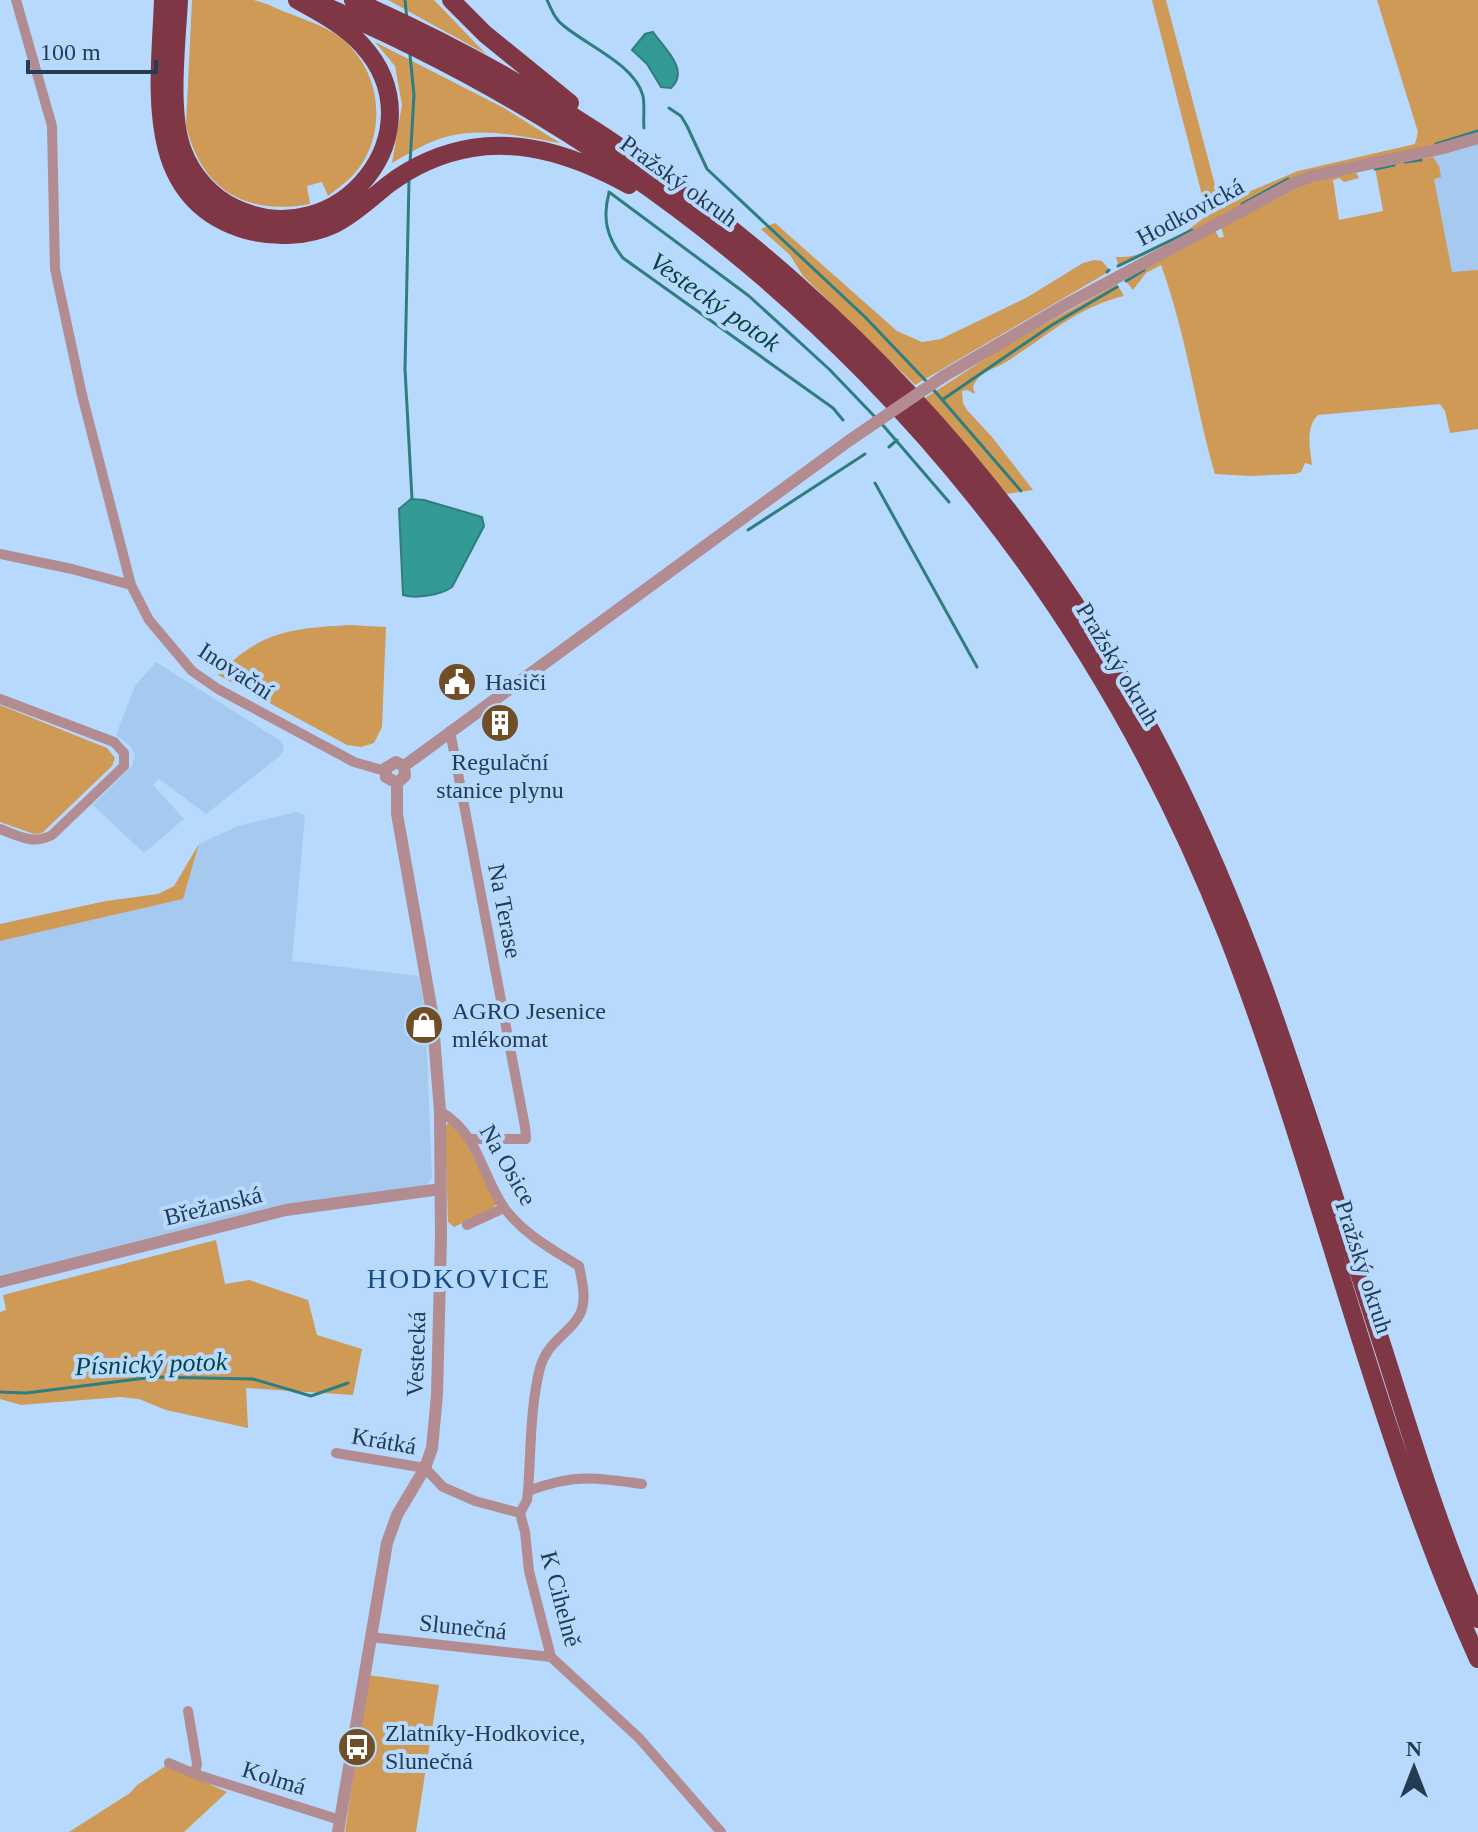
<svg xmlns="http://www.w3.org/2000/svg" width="1478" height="1832" font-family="'Times New Roman',serif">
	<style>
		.built { fill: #a5c9ef }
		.green { fill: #cf9956 }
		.water { fill: #339a95; stroke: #2e7e81; stroke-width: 2 }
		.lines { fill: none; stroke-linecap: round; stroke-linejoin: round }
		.stream { stroke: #2e7e81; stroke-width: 3 }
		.minor { stroke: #b28c91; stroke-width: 10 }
		.tertiary { stroke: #b28c91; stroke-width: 12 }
		.motorway { stroke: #803745; stroke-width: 18 }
		.tertiary-bridge { stroke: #b28c91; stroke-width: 12 }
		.labels { text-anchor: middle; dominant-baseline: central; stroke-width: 8; stroke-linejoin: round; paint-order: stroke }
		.street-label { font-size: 24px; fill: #243b53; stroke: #b7d9fd }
		.poi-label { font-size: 24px; fill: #243b53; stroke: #b7d9fd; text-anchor: start }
		.water-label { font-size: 26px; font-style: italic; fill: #054442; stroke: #b7d9fd }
		.quarter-label { font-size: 28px; letter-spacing: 2px; fill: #174e82; stroke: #b7d9fd }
	</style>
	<rect width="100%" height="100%" fill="#b7d9fd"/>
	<path class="built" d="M1478 141V270L1449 275 1426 156Z
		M156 662 281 741 284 749 281 755 206 814 159 779 153 785 184 819 144 853 93 805 132 766 135 754 130 746 116 735 135 686Z
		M296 812 305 815 292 961 419 976 425 1009 432 1178 423 1188 283 1205 0 1275V941L183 899 199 844 238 826Z"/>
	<path class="green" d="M192 0C211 0 235 0 253 0 265 2 277 9 288 13 305 20 323 25 338 36 377 64 388 121 363 162 354 177 341 186 328 196L322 182 307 186 310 204C246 216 201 190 186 125Z
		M388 0H434L486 54Z
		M1152 0H1166L1220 204 1298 171 1415 144 1418 132 1377 0H1478V133L1439 145 1318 171 1119 267 1116 257C1147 259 1184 235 1207 215Z
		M375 42 504 108 560 143C524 137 485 127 449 136 428 141 410 153 392 163L402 105 395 66Z
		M1433 157 1439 166 1441 177 1434 179 1452 272 1478 270V429L1450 433 1445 411 1440 404 1318 415C1305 428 1310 448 1312 465L1305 463 1301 472 1295 474 1250 476 1215 474C1195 405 1186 333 1161 265L1146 273 1133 290 1125 280 1215 230 1219 238 1224 237 1221 227 1311 181 1355 171 1359 178 1344 182 1339 178 1333 180 1339 220 1383 211 1375 167Z
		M775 223 897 331 922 342 941 339 1026 298 1083 263 1094 260 1102 261 1110 271 915 385 803 276 790 255 761 229Z
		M1117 284 1124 296C1077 307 1046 337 1006 362 993 370 979 371 973 387L975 394 967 390 962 391 963 403 967 410 992 437 1033 490 1006 494 925 398 1005 346Z
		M349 625 386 627 382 727 374 743 361 747 347 745 218 675C226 668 233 660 241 654 276 628 307 628 349 625Z
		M0 705 107 748 115 758 112 766 42 833 34 834 0 822Z
		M199 844 183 899 0 941V924L106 901 158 894 174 886Z
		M448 1123 458 1127 497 1204 490 1210 454 1227 448 1222 445 1127Z
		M216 1240 225 1284 249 1280 308 1300 317 1335 362 1349 353 1395 246 1388 248 1428 166 1410 139 1399 120 1397 21 1405 0 1399V1312L6 1310 3 1295Z
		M368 1675 439 1685 416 1832H345Z
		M167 1765 227 1792 184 1832H69L130 1793 137 1785Z"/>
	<path class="water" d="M653 32C665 49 690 70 671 88L661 87 647 64 632 50 645 34Z
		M411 499 424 500 482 517 484 526 452 587C441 595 416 599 403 595L399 509Z"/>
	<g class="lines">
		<path class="stream" d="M405 0 407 20
			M547 0C552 10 555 20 564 26 588 46 635 65 643 96 645 106 643 118 644 128
			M669 108 681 116 687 126 707 169 865 317 927 382
			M1436 144 1478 131
			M1405 162 1421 160
			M410 163 414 95 410 55
			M1375 169 1394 165
			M409 179 405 369 412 499
			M609 192 749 296 829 369 876 418
			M609 193C602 218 607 238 623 258L833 408 843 420
			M1242 204 1288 179
			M1118 266 1192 230
			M1107 272 1109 270
			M1126 281 1144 270
			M932 388 1021 491
			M942 400 1052 325 1117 287
			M881 423 949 502
			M889 447 897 440
			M875 483 977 667
			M748 530 865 454
			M0 1392 26 1393 154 1377 253 1379 311 1396 348 1383"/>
		<path class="minor" d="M16 0 52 126 55 269 82 395 131 585 149 620 192 671 218 689 354 762 385 771
			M0 554 72 569 131 585
			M0 699 114 742 124 753V766L52 835C34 845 18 836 0 829
			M450 731 525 1127 526 1139H470
			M440 1111C481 1136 480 1174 505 1209 525 1235 552 1249 579 1266 582 1280 587 1300 580 1314 571 1333 548 1340 540 1368 530 1407 531 1451 528 1491
			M467 1225 504 1208
			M336 1453 425 1468 443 1487 475 1501 520 1513
			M520 1513 525 1532 529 1571 551 1657 639 1738 721 1832
			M520 1513 527 1500 528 1491C573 1474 595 1477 642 1484
			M370 1637 551 1657
			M188 1711 197 1764 195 1774
			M169 1763 195 1774 340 1820"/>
		<path class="tertiary" d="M944 376 1067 304 1294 183 1312 176 1440 149 1478 138
			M404 766 850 440
			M397 783 386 777V768L396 762 404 766
			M0 1282 286 1210 441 1189
			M338 1832 387 1543 397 1515 425 1468 432 1448 437 1395 441 1236 440 1111 432 1012 397 814V783L405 776 404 766"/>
		<path class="motorway" d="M163 0C160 84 140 199 246 230 275 238 307 237 335 224 355 214 371 198 389 184 413 166 442 153 472 148 528 139 581 159 629 185
			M179 0C177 42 168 112 183 151 192 175 211 197 235 208 338 257 441 131 362 45 344 25 320 13 297 0
			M311 0C738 180 1058 504 1228 937 1320 1174 1373 1427 1478 1659
			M353 0C677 142 955 386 1131 695 1184 787 1226 885 1263 985 1307 1108 1346 1233 1386 1357 1414 1445 1441 1534 1478 1619
			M451 0 485 34 570 103"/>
		<path class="tertiary-bridge" d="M850 440 944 376"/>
	</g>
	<defs>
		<g id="civic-disc" transform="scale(2)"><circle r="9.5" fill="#704f26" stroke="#b7d9fd"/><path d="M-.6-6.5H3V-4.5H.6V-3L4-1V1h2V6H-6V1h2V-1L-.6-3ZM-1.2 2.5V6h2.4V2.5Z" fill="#fff"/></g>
		<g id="building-disc" transform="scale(2)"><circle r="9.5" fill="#704f26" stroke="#b7d9fd"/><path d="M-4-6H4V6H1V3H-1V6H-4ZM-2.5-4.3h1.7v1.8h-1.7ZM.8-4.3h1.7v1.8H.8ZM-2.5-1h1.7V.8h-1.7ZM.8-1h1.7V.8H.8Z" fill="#fff"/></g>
		<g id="shop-disc" transform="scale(2)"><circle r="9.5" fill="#704f26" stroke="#b7d9fd"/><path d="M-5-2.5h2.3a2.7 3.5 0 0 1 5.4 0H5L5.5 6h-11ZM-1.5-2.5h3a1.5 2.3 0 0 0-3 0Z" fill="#fff"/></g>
		<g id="bus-disc" transform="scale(2)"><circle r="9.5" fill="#704f26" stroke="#b7d9fd"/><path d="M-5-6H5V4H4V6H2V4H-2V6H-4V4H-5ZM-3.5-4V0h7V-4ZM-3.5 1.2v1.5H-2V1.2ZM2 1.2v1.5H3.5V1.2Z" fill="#fff"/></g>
	</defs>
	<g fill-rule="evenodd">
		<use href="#civic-disc" x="457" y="682"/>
		<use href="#building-disc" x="500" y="723"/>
		<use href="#shop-disc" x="424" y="1025"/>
		<use href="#bus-disc" x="357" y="1747"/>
	</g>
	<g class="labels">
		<g class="street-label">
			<text transform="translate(679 181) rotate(36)">Pražský okruh</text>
			<text transform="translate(1190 212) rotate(-28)">Hodkovická</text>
			<text transform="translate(1118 664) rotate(59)">Pražský okruh</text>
			<text transform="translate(236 671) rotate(33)">Inovační</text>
			<text transform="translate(505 911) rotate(79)">Na Terase</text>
			<text transform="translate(508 1165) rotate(60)">Na Osice</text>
			<text transform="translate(213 1206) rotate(-14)">Břežanská</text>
			<text transform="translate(1364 1267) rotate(72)">Pražský okruh</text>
			<text transform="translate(416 1354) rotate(-88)">Vestecká</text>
			<text transform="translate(384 1441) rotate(10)">Krátká</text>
			<text transform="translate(561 1599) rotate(75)">K Cihelně</text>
			<text transform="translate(463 1627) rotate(6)">Slunečná</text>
			<text transform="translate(274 1778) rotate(17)">Kolmá</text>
		</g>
		<g class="poi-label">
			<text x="485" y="682">Hasiči</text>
			<text x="500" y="762" text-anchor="middle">Regulační<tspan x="500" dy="28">stanice plynu</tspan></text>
			<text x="452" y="1011">AGRO Jesenice<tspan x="452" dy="28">mlékomat</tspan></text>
			<text x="385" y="1733">Zlatníky-Hodkovice,<tspan x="385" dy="28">Slunečná</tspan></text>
		</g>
		<g class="water-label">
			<text transform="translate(715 302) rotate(35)">Vestecký potok</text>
			<text transform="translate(151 1364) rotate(-2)">Písnický potok</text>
		</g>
		<g class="quarter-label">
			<text x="459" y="1278">HODKOVICE</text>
		</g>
	</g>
	<g transform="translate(1414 1768)" stroke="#b7d9fd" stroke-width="6" paint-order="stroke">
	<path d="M0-6L14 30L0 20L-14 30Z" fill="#243b53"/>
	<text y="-12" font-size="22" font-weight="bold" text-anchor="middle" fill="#243b53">N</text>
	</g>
	<path d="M28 60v12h128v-12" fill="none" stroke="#243b53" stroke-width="4"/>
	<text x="40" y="60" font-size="24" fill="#243b53" stroke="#b7d9fd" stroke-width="6" paint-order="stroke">100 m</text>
</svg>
